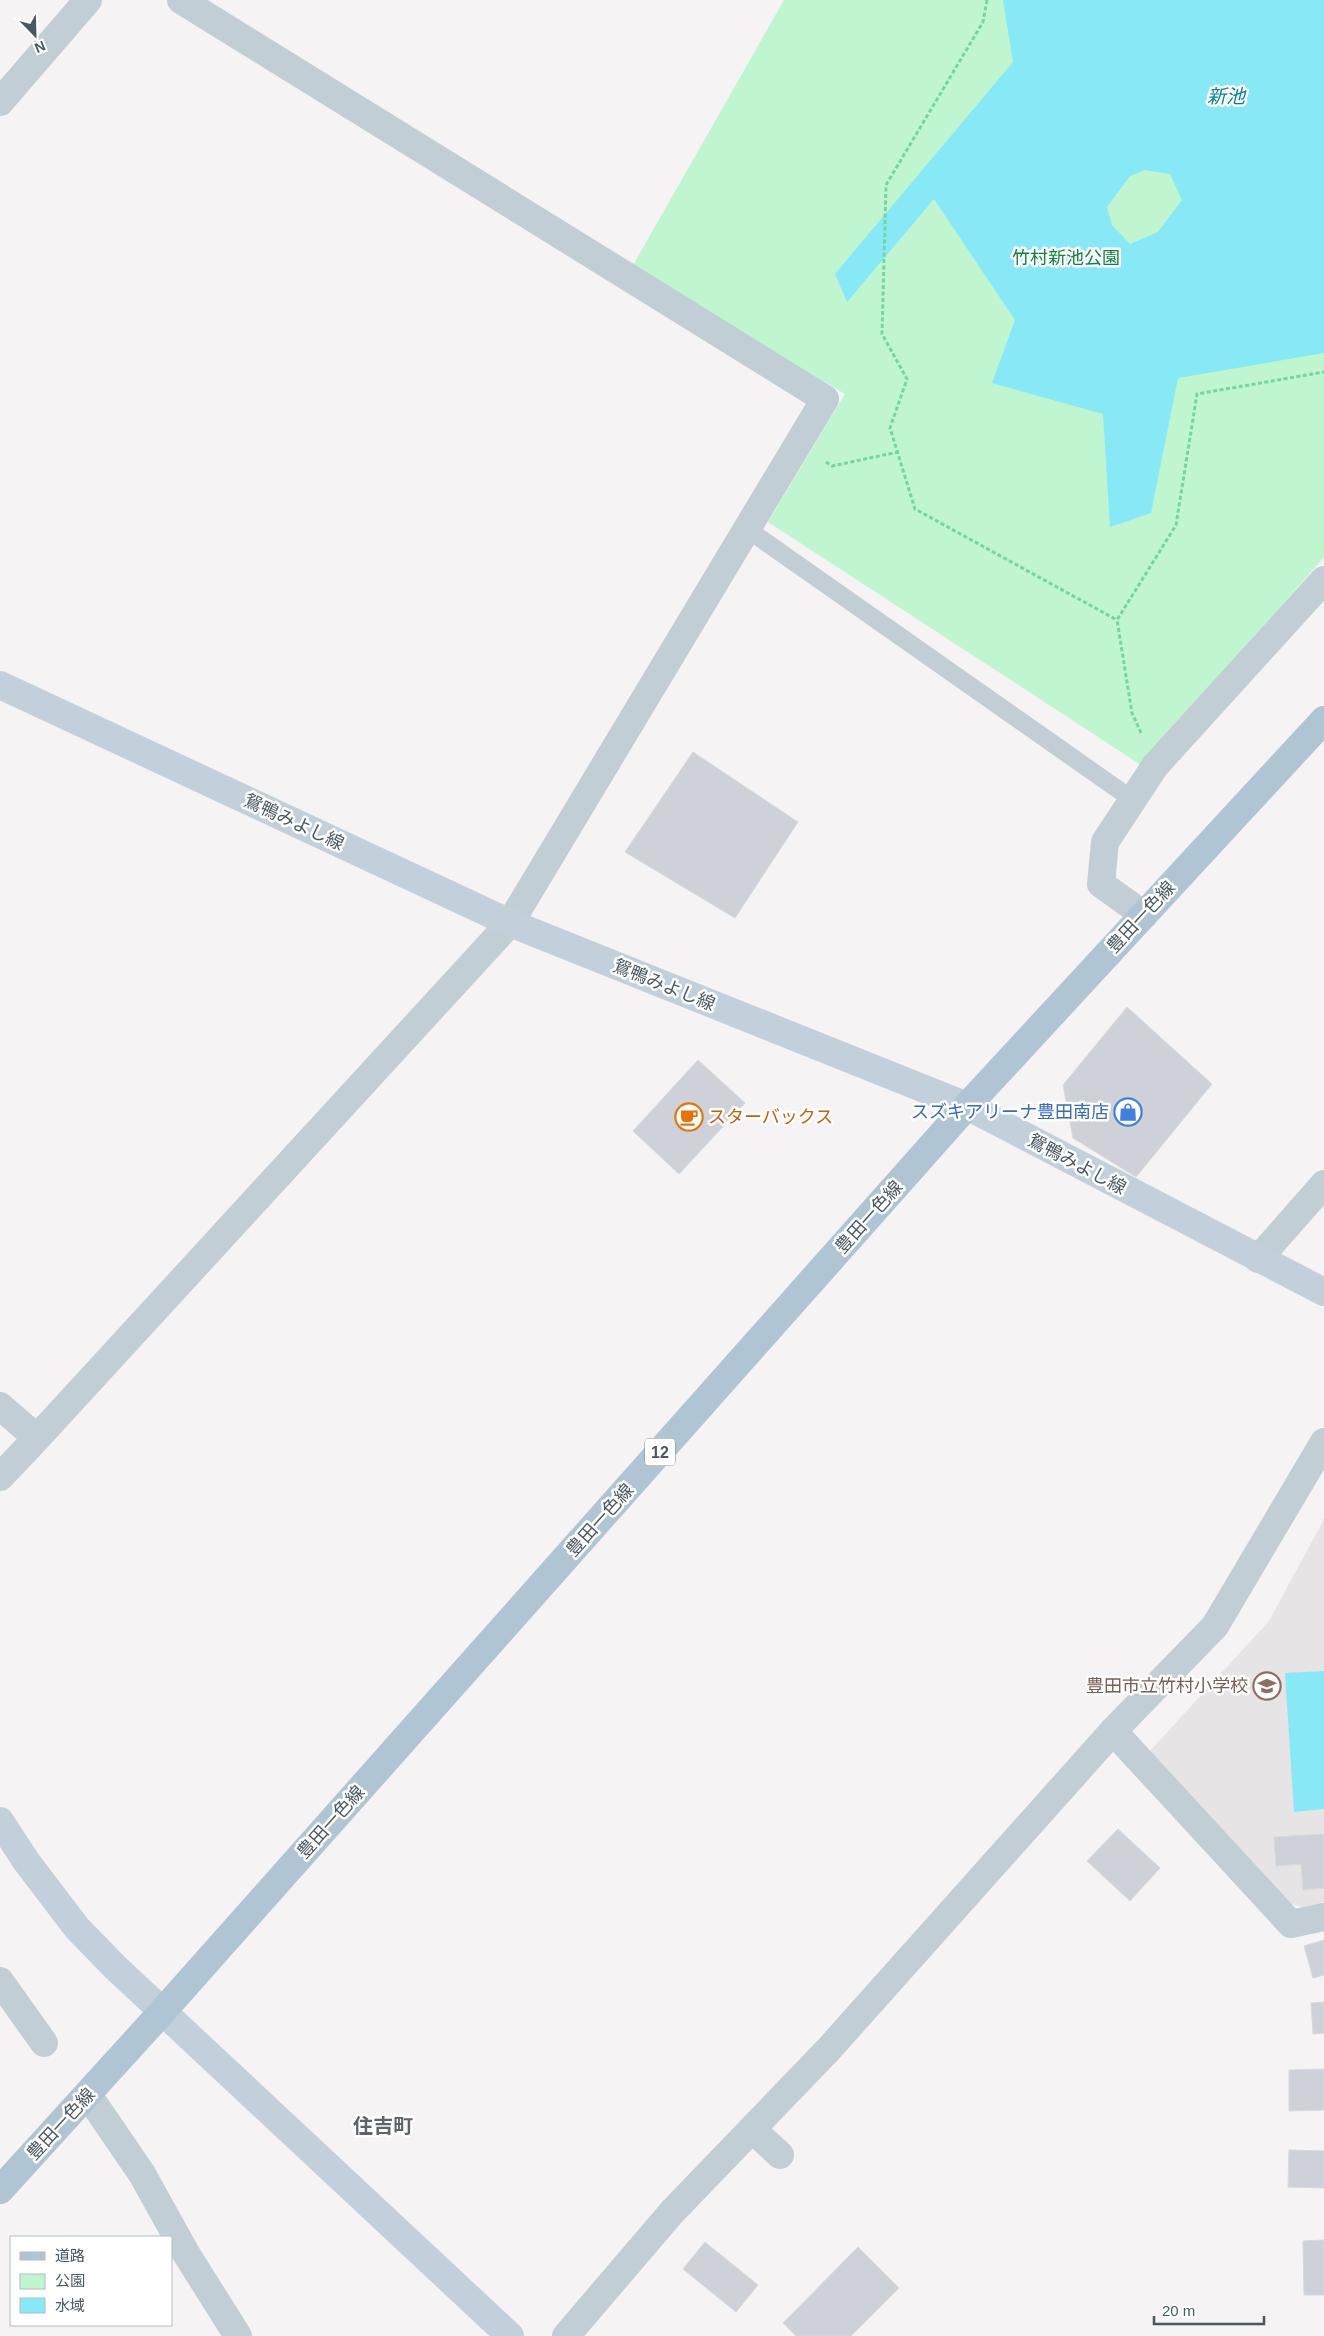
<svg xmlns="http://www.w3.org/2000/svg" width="1324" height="2336" font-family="Arial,'Noto Sans JP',sans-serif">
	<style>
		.education { fill: #e6e4e5 }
		.green { fill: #bff5cf }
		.water { fill: #87e8f6; fill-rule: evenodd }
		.building { fill: #ced2d8; stroke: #d6d9de }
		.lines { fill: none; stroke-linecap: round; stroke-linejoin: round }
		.path { stroke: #72d79d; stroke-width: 3; stroke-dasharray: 4 2.5; stroke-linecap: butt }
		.lane { stroke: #c2ced5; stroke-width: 18 }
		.street { stroke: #c2ced5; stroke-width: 28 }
		.secondary { stroke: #c2d0db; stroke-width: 28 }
		.primary { stroke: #b0c5d3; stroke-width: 28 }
		.labels { text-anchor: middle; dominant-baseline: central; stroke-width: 5; stroke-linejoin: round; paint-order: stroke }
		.shield { fill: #fff; stroke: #7f8a92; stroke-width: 1 }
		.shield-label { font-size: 16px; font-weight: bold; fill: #485863 }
		.park-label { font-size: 18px; fill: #0d823f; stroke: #fff }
		.street-label { font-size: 18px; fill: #485863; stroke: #fff }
		.shop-label { font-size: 18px; fill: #366cbe; stroke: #fff; text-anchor: end }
		.food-label { font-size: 18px; fill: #c56008; stroke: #fff; text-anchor: start }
		.education-label { font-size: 18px; fill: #785e54; stroke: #fff; text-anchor: end }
		.water-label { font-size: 19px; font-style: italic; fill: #048193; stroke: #fff }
		.quarter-label { font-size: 20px; font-weight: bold; fill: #5e6469; stroke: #fff }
	</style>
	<rect width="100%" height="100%" fill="#f5f3f3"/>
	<path class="education" d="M1324 1519V1904L1304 1908 1283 1901 1150 1751 1269 1621Z"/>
	<path class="green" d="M784 0H1324V557L1141 765 768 522 845 394 632 267Z"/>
	<path class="water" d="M1003 0H1324V353L1178 378 1151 513 1110 527 1103 414 992 383 1015 320 934 199 847 302 835 274 1013 62ZM1145 170 1170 174 1182 200 1158 232 1130 244 1112 225 1107 207 1130 176Z
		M1324 1671V1809L1294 1812 1285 1673Z"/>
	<path class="building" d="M693 752 798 822 735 918 625 852Z
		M1127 1007 1212 1084 1136 1177 1073 1138 1063 1085Z
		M698 1060 745 1103 679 1174 633 1131Z
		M1118 1829 1160 1868 1130 1901 1087 1861Z
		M1324 1834V1888L1303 1890 1301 1864 1276 1866 1274 1837Z
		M1324 1940V1975L1313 1978 1304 1946Z
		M1324 2002V2033L1313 2034 1311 2003Z
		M1324 2069V2110L1289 2111V2070Z
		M1289 2150 1324 2151V2188L1288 2187Z
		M1324 2240V2295H1304L1303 2241Z
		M705 2242 758 2285 736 2312 683 2269Z
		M858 2247 899 2288 851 2336H796L783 2323Z"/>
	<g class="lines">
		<path class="path" d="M987 0 983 22 886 185 882 334 907 379 890 428 915 509 1117 620
			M826 462 832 466 898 452
			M1141 733 1132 713 1117 620 1176 525 1197 394 1324 372"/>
		<path class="lane" d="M747 529 1133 800"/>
		<path class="street" d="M0 102 88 0
			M1144 915 1101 884 1105 842 1155 766 1324 580
			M1258 1259 1324 1184
			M0 1406 37 1438 510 923 825 399 181 0
			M0 1477 37 1438
			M1113 1731 1291 1924 1324 1917
			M0 1981 44 2043
			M88 2095 142 2174 187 2255 238 2336
			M752 2129 780 2155
			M566 2336 672 2212 828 2050 1113 1731 1215 1626 1324 1442"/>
		<path class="secondary" d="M0 685 510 923 967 1106 1324 1292
			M0 1821 26 1861 77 1928 116 1968 510 2336"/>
		<path class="primary" d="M0 2190 162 2012 967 1106 1324 720"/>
	</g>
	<defs>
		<g id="shop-ring" transform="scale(1.4375)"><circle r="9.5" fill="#fff" stroke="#3f7fe0" stroke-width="1.5"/><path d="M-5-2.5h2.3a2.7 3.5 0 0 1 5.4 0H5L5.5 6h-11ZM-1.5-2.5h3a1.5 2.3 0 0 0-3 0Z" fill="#3f7fe0"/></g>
		<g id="cafe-ring" transform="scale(1.4375)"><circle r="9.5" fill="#fff" stroke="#e8710a" stroke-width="1.5"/><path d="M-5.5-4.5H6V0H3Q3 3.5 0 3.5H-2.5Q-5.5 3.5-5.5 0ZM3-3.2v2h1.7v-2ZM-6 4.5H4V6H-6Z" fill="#e8710a"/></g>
		<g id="school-ring" transform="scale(1.4375)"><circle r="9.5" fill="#fff" stroke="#8d6e63" stroke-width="1.5"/><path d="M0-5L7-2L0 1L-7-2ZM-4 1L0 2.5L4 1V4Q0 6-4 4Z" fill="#8d6e63"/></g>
	</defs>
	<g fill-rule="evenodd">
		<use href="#shop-ring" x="1128" y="1112"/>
		<use href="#cafe-ring" x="689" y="1117"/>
		<use href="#school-ring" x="1267" y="1686"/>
	</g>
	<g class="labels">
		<rect class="shield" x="645" y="1438.5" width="30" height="27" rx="4"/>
		<g class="shield-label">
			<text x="660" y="1452">12</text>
		</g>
		<g class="park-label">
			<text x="1066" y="258">竹村新池公園</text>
		</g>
		<g class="street-label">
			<text transform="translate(294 822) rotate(25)">鴛鴨みよし線</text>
			<text transform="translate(1141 917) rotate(-47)">豊田一色線</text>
			<text transform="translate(664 985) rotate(22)">鴛鴨みよし線</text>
			<text transform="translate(1077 1164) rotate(28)">鴛鴨みよし線</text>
			<text transform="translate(869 1217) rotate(-48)">豊田一色線</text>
			<text transform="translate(600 1520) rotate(-48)">豊田一色線</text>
			<text transform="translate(331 1822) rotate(-48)">豊田一色線</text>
			<text transform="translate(61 2124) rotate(-47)">豊田一色線</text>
		</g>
		<g class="shop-label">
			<text x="1109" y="1112">スズキアリーナ豊田南店</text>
		</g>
		<g class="food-label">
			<text x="708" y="1117">スターバックス</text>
		</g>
		<g class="education-label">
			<text x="1248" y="1686">豊田市立竹村小学校</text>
		</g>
		<g class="water-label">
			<text x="1226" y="96">新池</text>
		</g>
		<g class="quarter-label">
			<text x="383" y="2126">住吉町</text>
		</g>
	</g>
	<rect x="10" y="2236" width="162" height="90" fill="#ffffff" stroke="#b6bcc1"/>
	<rect x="20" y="2252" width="25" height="8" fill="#b0c5d3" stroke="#b6bcc1"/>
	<text x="55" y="2261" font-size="15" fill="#485863">道路</text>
	<rect x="20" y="2274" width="25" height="15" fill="#bff5cf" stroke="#b6bcc1"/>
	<text x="55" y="2286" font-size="15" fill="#485863">公園</text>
	<rect x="20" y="2298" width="25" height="15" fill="#87e8f6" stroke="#b6bcc1"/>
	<text x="55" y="2311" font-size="15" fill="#485863">水域</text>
	<g transform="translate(35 35) rotate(157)" stroke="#ffffff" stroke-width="4" paint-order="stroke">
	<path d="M0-4L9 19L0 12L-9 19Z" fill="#485863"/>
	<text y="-8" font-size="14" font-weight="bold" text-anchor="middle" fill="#485863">N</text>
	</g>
	<path d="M1154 2316v8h110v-8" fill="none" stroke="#485863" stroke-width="2.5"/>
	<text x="1162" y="2316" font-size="15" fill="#485863" stroke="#ffffff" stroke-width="4" paint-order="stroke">20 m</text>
</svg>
